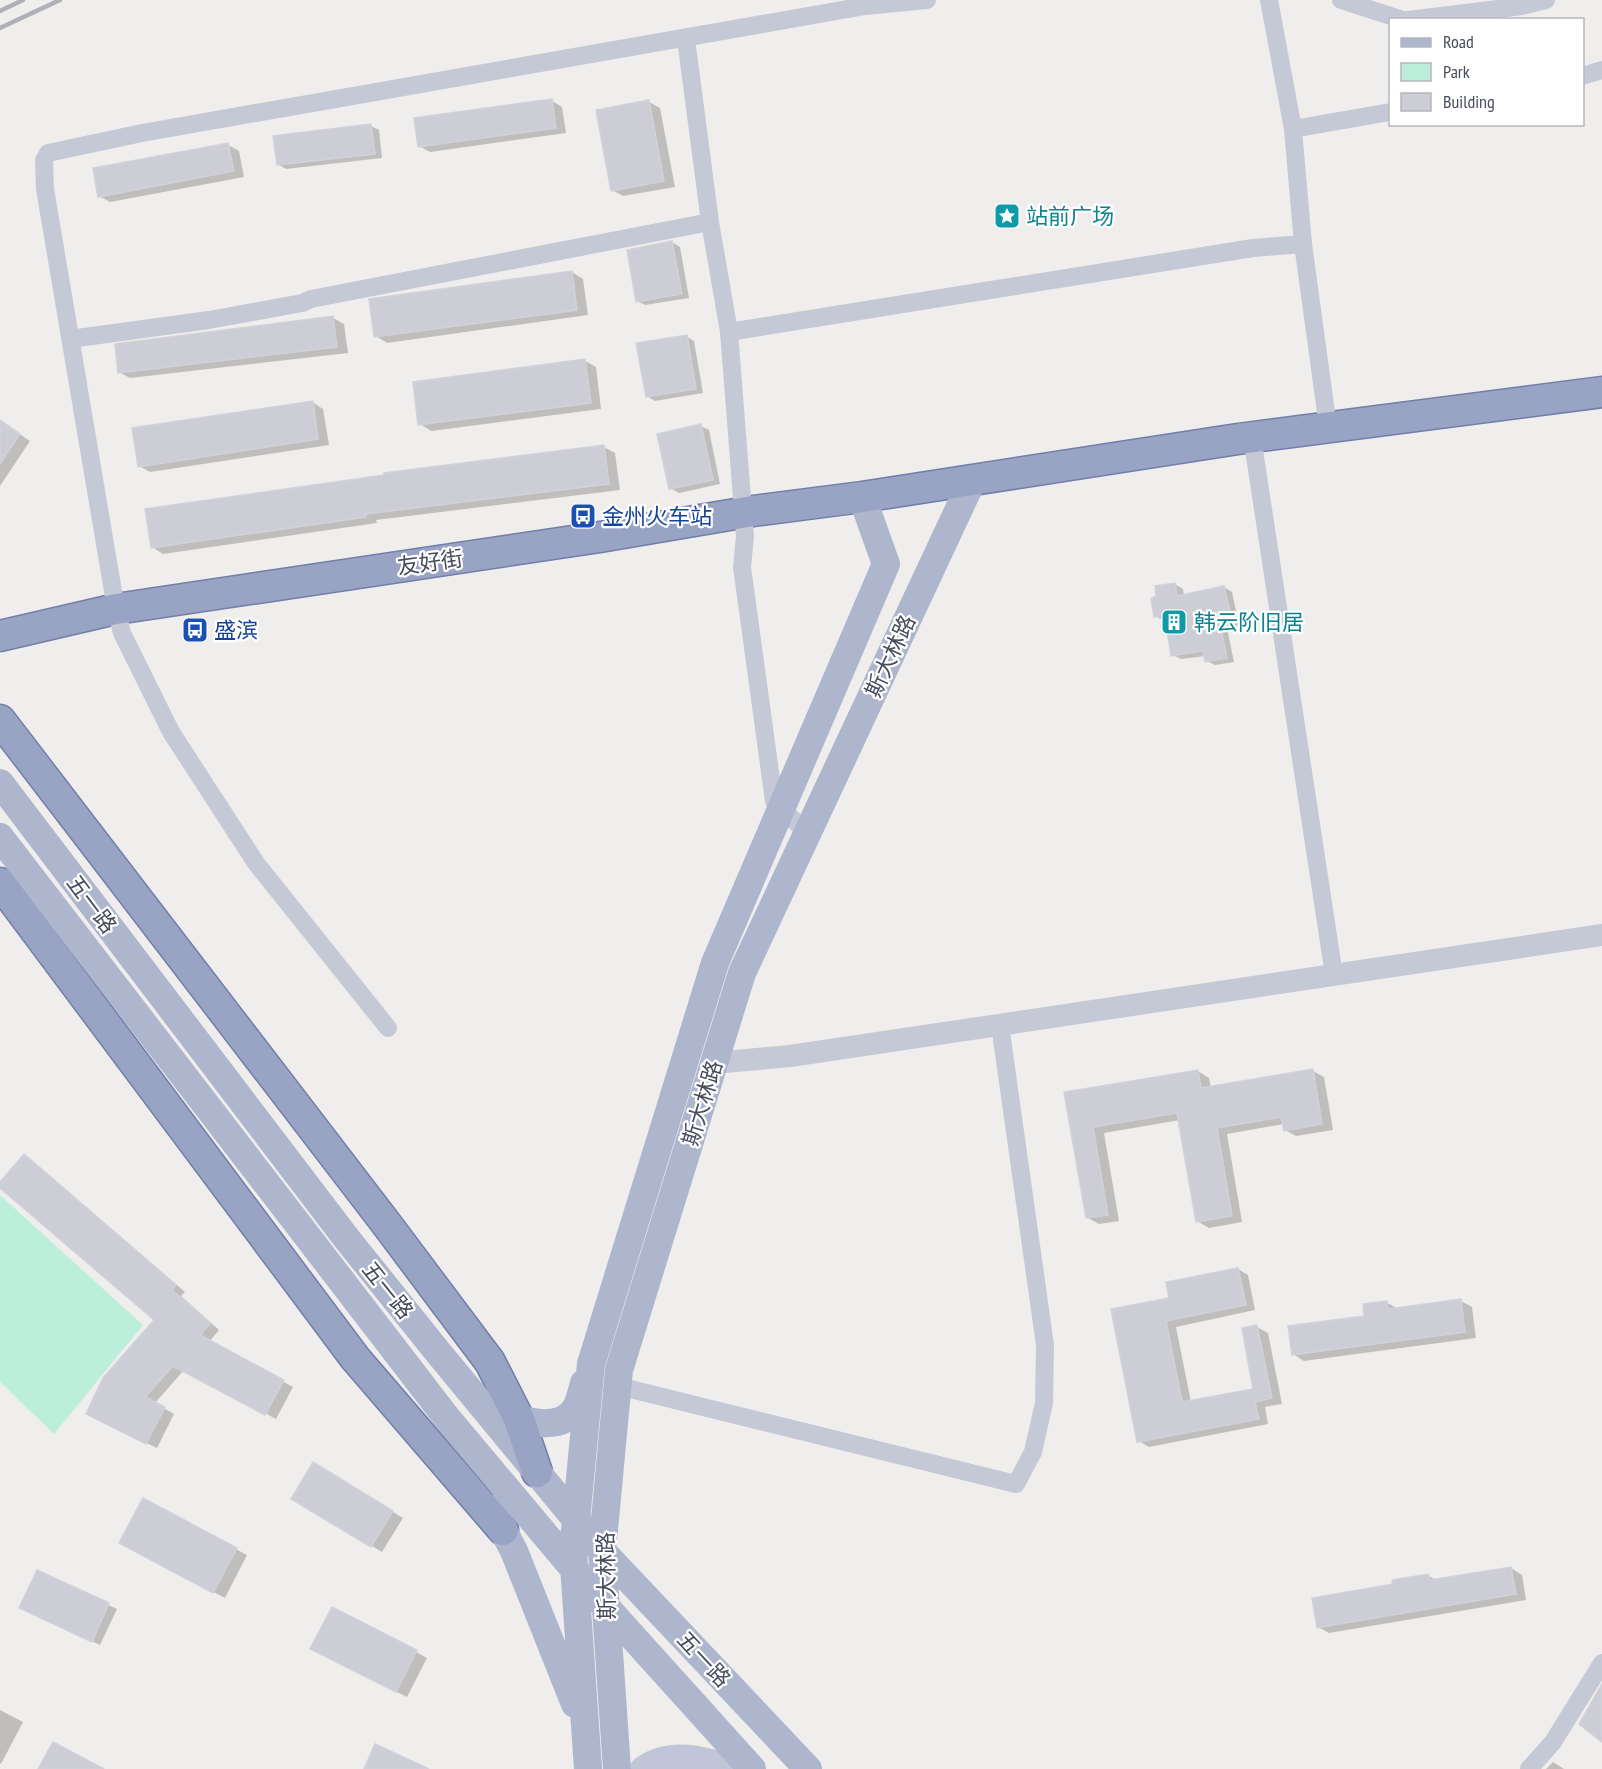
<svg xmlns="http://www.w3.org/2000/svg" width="1602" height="1769" font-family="'PT Sans Narrow','Noto Sans SC',sans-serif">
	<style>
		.green { fill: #bbefdb }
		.shadow { fill: #0003 }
		.building { fill: #cdced5; stroke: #d1d2d9; stroke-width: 1.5 }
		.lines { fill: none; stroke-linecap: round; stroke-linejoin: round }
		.trunk-casing { stroke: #707ea9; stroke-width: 33 }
		.minor { stroke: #c4c9d5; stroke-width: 18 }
		.tertiary { stroke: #c4c9d5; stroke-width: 22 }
		.secondary { stroke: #c0c6d7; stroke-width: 26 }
		.primary { stroke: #adb6cd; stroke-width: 28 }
		.trunk { stroke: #99a4c5; stroke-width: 30 }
		.rail { stroke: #b0b1b8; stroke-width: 4.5 }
		.labels { text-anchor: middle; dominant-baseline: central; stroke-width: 4.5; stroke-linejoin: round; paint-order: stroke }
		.culture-label { font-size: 22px; fill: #0d838f; stroke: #fff; text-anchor: start }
		.transit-label { font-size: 22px; fill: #164399; stroke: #fff; text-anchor: start }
		.street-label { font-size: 22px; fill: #464c5b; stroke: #fff }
	</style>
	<rect width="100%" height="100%" fill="#f0eeed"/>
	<path class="green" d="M0 1195 143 1325 54 1434 0 1382Z"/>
	<path class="shadow" d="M551 100 562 107 566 133 430 152 419 146Z
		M649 102 660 108 675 187 623 196 612 190Z
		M371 126 379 130 382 158 286 169 278 164Z
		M228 145 239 151 244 177 110 202 99 196Z
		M672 242 680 247 689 298 645 305 637 301Z
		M572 272 583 279 588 315 387 343 376 336Z
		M333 318 344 324 348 353 130 378 119 372Z
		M686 336 694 341 703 393 655 401 647 396Z
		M585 361 596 367 601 409 431 431 420 424Z
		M312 402 323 409 329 445 150 472 139 466Z
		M0 421 30 441 0 486Z
		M701 426 709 430 720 484 679 493 670 488Z
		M604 447 615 453 620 490 376 520 377 523 163 554 152 547Z
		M1175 584 1183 589 1184 596 1224 587 1232 592 1239 625 1227 628 1234 662 1215 665 1207 661 1206 656 1181 659 1173 655 1168 620H1163L1155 616Z
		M1198 1071 1209 1078 1211 1088 1313 1071 1324 1077 1333 1130 1296 1136 1285 1130 1284 1124 1227 1134 1242 1222 1209 1228 1197 1221 1180 1120 1104 1133 1119 1221 1099 1224 1088 1218 1066 1094Z
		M24 1156 34 1162 185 1292 181 1296 219 1330 209 1342 293 1387 276 1419 184 1370 155 1403 174 1414 157 1448 97 1419 156 1320 0 1186Z
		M1238 1269 1248 1275 1255 1310 1176 1327 1191 1402 1255 1390 1257 1327 1268 1333 1282 1404 1265 1407 1268 1424 1149 1447 1139 1441 1171 1299Z
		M1461 1301 1472 1307 1476 1338 1304 1361 1293 1354 1366 1317 1386 1302 1398 1309Z
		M314 1464 403 1518 382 1552 293 1499Z
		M144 1500 247 1555 225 1598 132 1549Z
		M1511 1568 1522 1575 1526 1600 1329 1633 1318 1627 1395 1585 1428 1575 1437 1581Z
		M37 1572 117 1609 100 1645 29 1612Z
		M416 1652 427 1658 407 1697 323 1655Z
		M0 1710 23 1722 1 1764 0 1763Z
		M1553 1762 1564 1769H1546Z"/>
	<path class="building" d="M552 99 556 128 418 147 414 118Z
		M649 100 664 181 611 191 596 110Z
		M371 124 375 154 277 165 273 136Z
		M228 143 234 171 98 197 93 168Z
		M672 241 682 294 636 302 627 250Z
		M572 271 577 310 374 337 369 299Z
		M333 316 337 347 118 373 115 344Z
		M687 335 696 389 646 397 636 343Z
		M585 359 591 403 418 425 413 382Z
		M313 401 318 439 138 467 132 428Z
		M0 420 20 434 0 464Z
		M701 424 713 480 669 489 657 434Z
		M604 445 609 484 366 514V517L151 548 145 509 384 475V473Z
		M1175 583 1177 596 1224 586 1232 621 1220 624 1227 658 1205 662 1203 651 1171 656 1165 615 1154 617 1151 599 1156 596 1155 586Z
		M1313 1069 1322 1124 1284 1131 1281 1117 1217 1128 1232 1216 1196 1222 1177 1113 1093 1127 1108 1215 1086 1218 1064 1092 1198 1070 1201 1088Z
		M24 1154 176 1285 172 1290 210 1323 200 1335 284 1380 265 1415 173 1366 145 1397 165 1407 146 1444 86 1414 103 1378 154 1320 0 1188V1182Z
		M1238 1268 1246 1305 1166 1321 1182 1402 1253 1389 1242 1328 1257 1325 1272 1398 1255 1402 1259 1419 1137 1442 1111 1309 1169 1298 1166 1282Z
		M1461 1299 1465 1332 1292 1355 1288 1326 1364 1316 1363 1304 1387 1301 1388 1309Z
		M313 1462 393 1511 371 1547 291 1499Z
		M143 1498 237 1548 213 1593 119 1543Z
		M1511 1567 1516 1594 1317 1628 1312 1598 1393 1584 1392 1580 1428 1574 1430 1580Z
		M37 1570 109 1603 92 1642 19 1608Z
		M332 1607 417 1650 396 1692 310 1649Z
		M1602 1684V1742L1579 1724Z
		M53 1742 104 1769H38Z
		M375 1744 429 1769H364Z"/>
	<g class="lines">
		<g class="trunk-casing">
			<path id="trunk" d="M0 636 116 609 600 537 753 511 862 497 1238 439 1602 392
				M0 720 385 1222 490 1362 519 1419 537 1472
				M0 883 355 1358 503 1530"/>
		</g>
		<path class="minor" d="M1269 0 1293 129 1303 244 1328 427
			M1341 0 1403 20
			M1408 20 1522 6 1546 0
			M686 39 710 222 729 332 745 536 742 567 774 801 807 833
			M1582 76 1602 70
			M1293 129 1390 112
			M729 332 1253 248 1303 244
			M70 339 209 320 302 303 311 299 710 222
			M1252 437 1334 975
			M388 1028 256 863 171 732 122 633 116 609 45 189 44 160 48 153 142 133 865 6 927 0
			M618 1386 1016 1484 1033 1452 1044 1403 1045 1345 1000 1025
			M1529 1769 1553 1742 1602 1663"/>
		<path class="tertiary" d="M714 1063 790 1056 1602 935"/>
		<path class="secondary" d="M643 1769C670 1749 704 1759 733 1769"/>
		<path class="primary" d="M0 783 347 1239 437 1351 602 1551 808 1769
			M0 837 447 1418 605 1606 752 1769
			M499 1413C522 1420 562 1435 577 1406 580 1399 582 1391 584 1383
			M492 1509 514 1551 575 1704
			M588 1769 573 1551 591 1364 715 963 886 564 862 497
			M617 1769 602 1551 619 1370 742 973 972 481"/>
		<use href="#trunk" class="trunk"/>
		<path class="rail" d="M0 11 23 0
			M0 28 60 0"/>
	</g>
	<defs>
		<g id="sight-square" transform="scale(1.35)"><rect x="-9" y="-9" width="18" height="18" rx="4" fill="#0f9aa8" stroke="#fff"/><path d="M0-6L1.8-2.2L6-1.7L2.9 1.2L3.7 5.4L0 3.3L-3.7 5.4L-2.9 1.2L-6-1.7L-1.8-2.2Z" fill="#fff"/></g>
		<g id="bus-square" transform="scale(1.35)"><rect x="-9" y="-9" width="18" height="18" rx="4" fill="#1a4fb4" stroke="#fff"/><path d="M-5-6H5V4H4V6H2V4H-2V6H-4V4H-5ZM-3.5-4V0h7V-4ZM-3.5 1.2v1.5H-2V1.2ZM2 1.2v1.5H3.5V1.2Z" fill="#fff"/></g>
		<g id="building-square" transform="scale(1.35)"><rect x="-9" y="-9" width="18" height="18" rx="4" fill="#0f9aa8" stroke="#fff"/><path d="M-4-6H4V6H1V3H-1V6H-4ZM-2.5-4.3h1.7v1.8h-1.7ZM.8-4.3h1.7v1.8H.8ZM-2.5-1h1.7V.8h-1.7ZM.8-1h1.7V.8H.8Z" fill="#fff"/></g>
	</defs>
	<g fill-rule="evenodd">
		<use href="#sight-square" x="1007" y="216"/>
		<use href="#bus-square" x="583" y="516"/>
		<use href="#building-square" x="1174" y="622"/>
		<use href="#bus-square" x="195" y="630"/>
	</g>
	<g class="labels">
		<g class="culture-label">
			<text x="1026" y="216">站前广场</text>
			<text x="1194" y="622">韩云阶旧居</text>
		</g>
		<g class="transit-label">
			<text x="602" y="516">金州火车站</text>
			<text x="214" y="630">盛滨</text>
		</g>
		<g class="street-label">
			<text transform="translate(430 562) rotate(-8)">友好街</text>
			<text transform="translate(890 656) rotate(-65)">斯大林路</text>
			<text transform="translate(92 904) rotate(53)">五一路</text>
			<text transform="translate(702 1103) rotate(-73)">斯大林路</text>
			<text transform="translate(388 1290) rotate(51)">五一路</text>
			<text transform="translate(606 1576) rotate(-91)">斯大林路</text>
			<text transform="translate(704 1659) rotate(47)">五一路</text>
		</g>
	</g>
	<rect x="1389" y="18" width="195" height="108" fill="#ffffff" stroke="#b5b7bd" stroke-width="1.5"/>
	<rect x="1401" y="38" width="30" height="9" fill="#adb6cd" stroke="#b5b7bd" stroke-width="1.5"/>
	<text x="1443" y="48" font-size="18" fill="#464c5b">Road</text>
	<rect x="1401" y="63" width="30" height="18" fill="#bbefdb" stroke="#b5b7bd" stroke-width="1.5"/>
	<text x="1443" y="78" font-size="18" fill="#464c5b">Park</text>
	<rect x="1401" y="93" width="30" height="18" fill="#cdced5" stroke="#b5b7bd" stroke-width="1.5"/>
	<text x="1443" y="108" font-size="18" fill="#464c5b">Building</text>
</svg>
